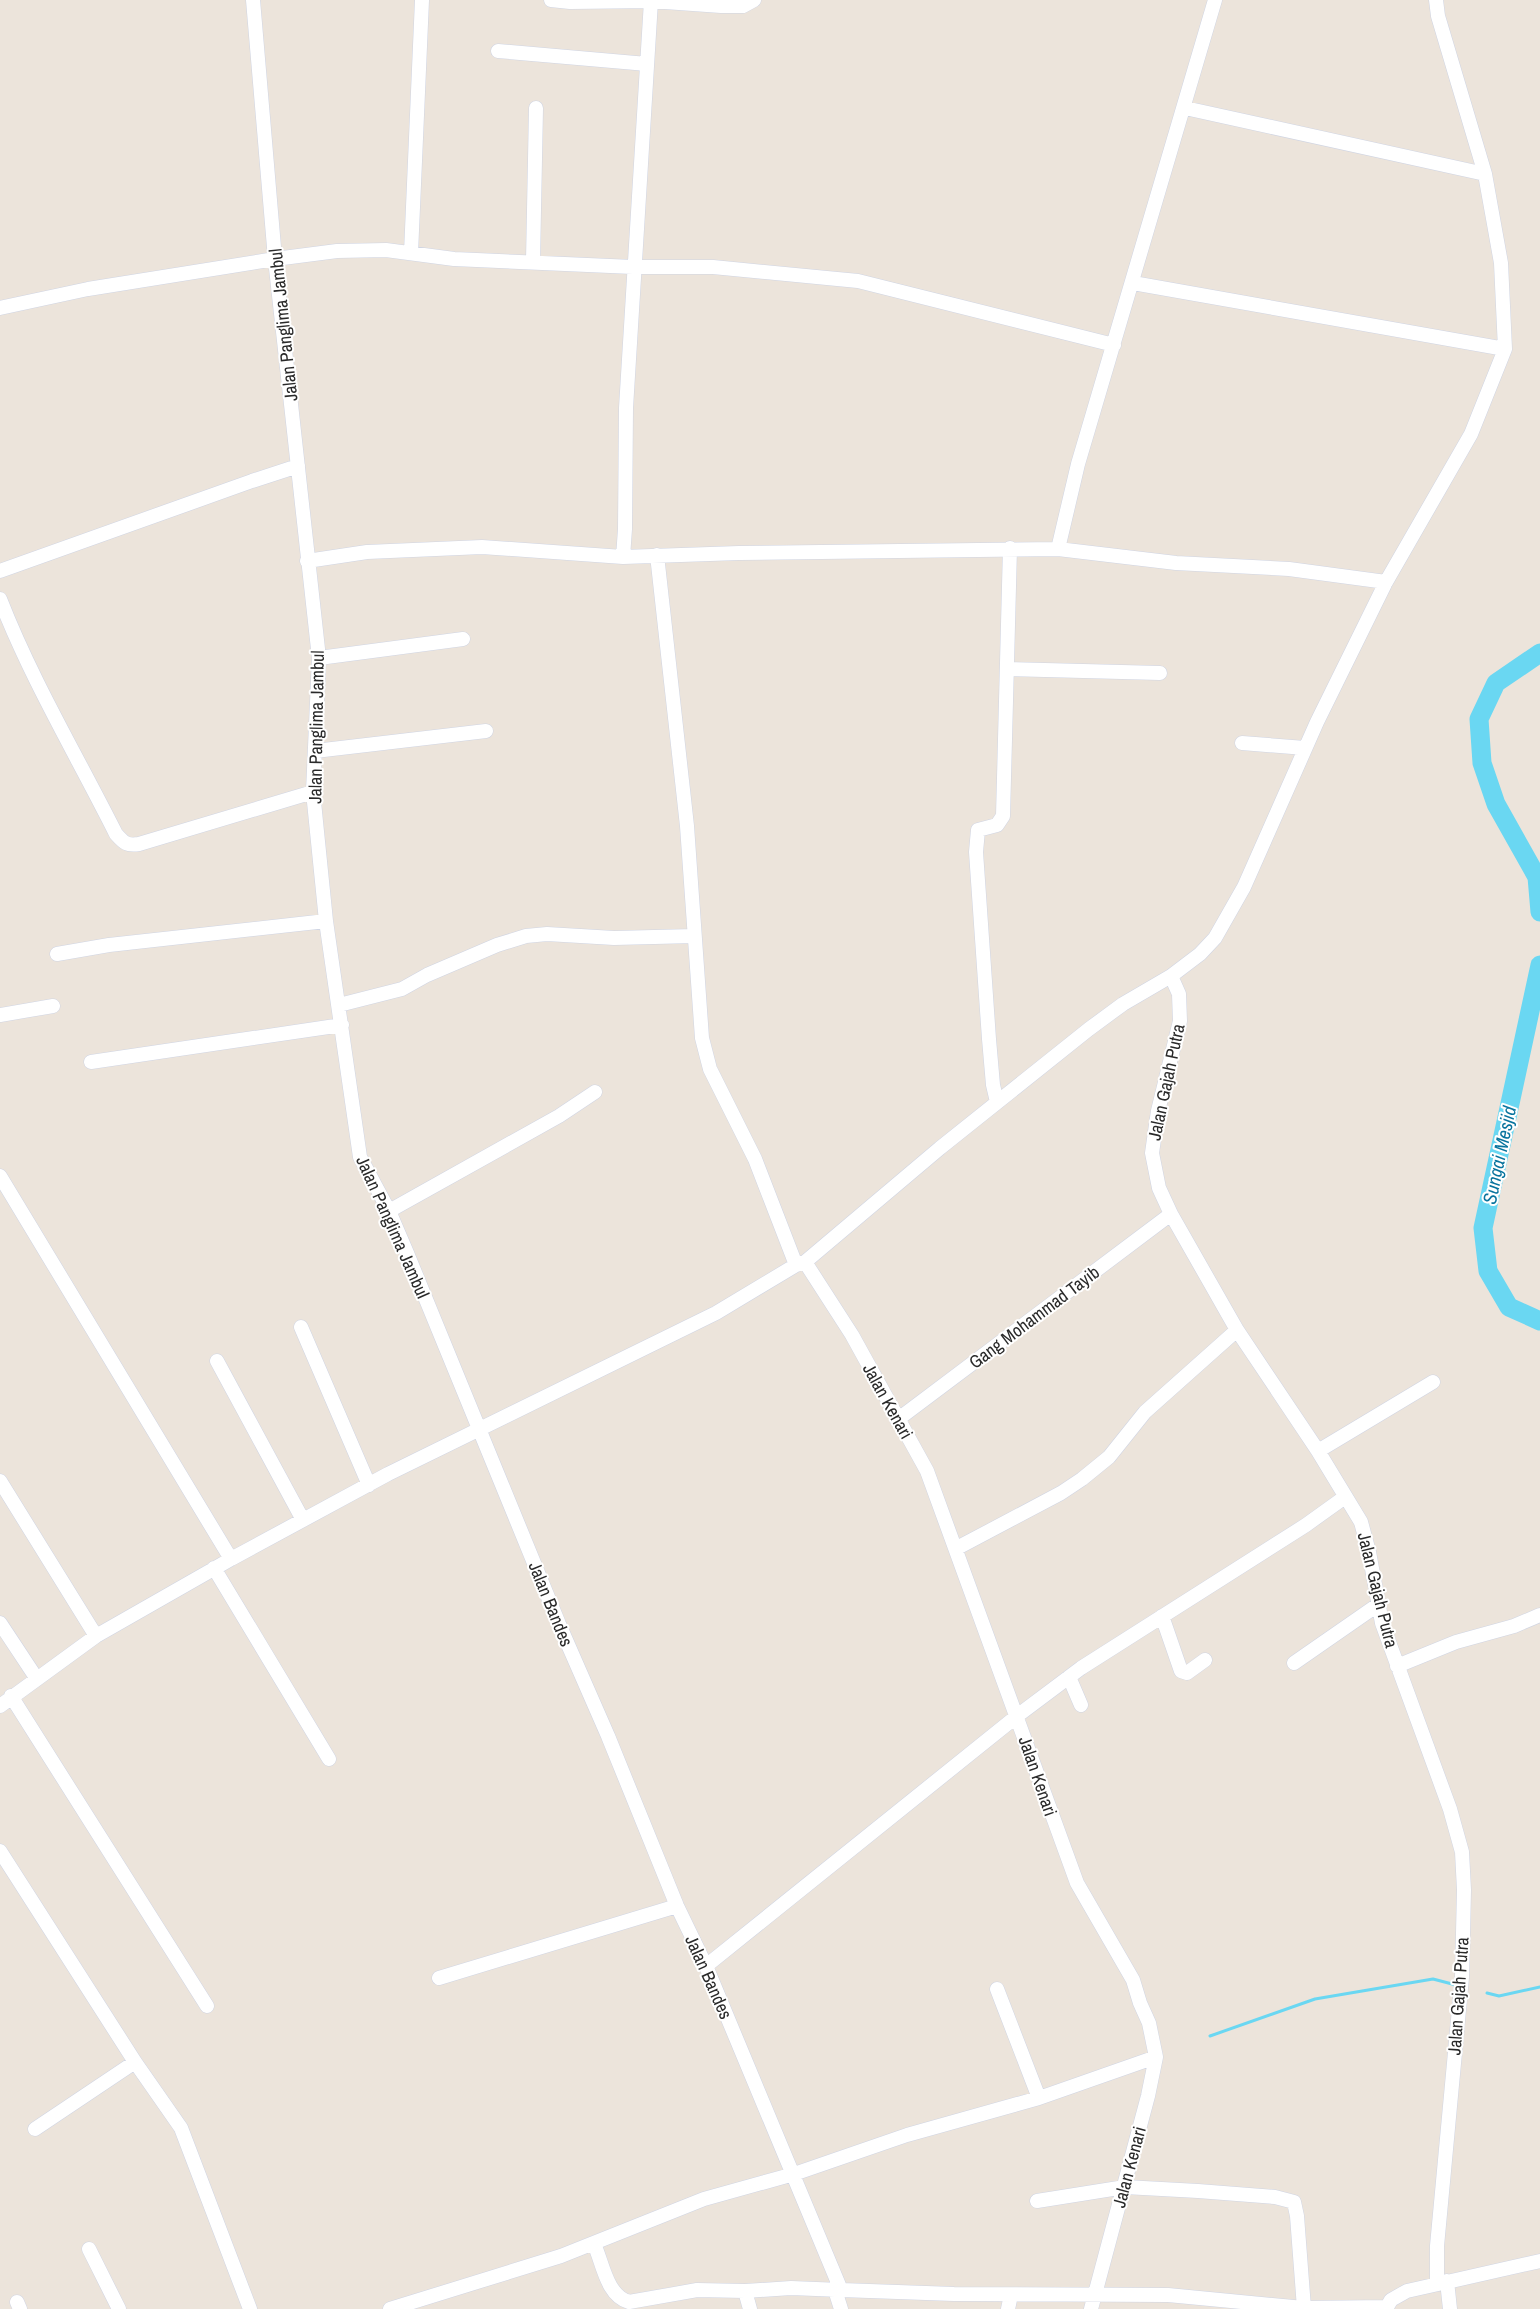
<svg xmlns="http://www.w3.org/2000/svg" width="1540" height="2309" font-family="'Archivo Narrow',sans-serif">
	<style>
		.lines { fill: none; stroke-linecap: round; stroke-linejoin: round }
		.stream { stroke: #6ad7f2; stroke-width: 3 }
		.river { stroke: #6ad7f2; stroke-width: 19 }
		.minor-casing { stroke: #d0d5e3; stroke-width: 15 }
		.minor { stroke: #fff; stroke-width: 14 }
		.labels { text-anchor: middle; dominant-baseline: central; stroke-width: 4; stroke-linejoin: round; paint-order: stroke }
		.street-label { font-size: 18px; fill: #2a2a2a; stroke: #fff }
		.water-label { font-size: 19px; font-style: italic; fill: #09749e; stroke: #fff }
	</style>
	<rect width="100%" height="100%" fill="#ece4db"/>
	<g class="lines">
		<path class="stream" d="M1487 1993 1499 1996 1540 1987
			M1210 2036 1315 1999 1433 1979 1456 1985"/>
		<path class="river" d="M1540 653 1496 683 1479 719 1482 763 1496 804 1537 877 1540 912
			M1540 965 1483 1228 1488 1271 1509 1307 1540 1321"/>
		<g class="minor-casing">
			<path id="minor" d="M253 0 275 259 319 658 313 792 326 921 360 1157 389 1211 407 1253 559 1624 608 1736 677 1906 706 1966 841 2290 954 2294 1168 2295 1304 2308 1386 2307
				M551 0 570 2 651 1 721 6H743L754 0
				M498 51 647 64
				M1185 108 1485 174
				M411 253 422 0
				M533 261 536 108
				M1133 283 1505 349
				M0 308 88 289 275 259 337 251 386 250 454 259 633 267H713L858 281 1114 345
				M1058 549 1078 464 1215 0
				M657 555 687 826 702 1038 710 1069 755 1159 796 1265
				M623 557 625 529 626 408 651 1
				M307 561 367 552 482 547 623 557 739 553 1058 549 1176 563 1289 569 1386 582
				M0 571 252 481 298 466
				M0 599C32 681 77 756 116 834 124 843 127 846 139 844L313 792
				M319 658 463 639
				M1008 669 1160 673
				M1242 743 1305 748
				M315 751 486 731
				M57 954 109 945 326 921
				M1171 976 1179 994 1180 1021 1158 1111 1152 1153 1159 1188 1171 1214 1237 1330 1318 1451 1361 1522 1369 1552 1382 1623 1450 1809 1462 1852 1464 1890 1462 1977 1437 2246V2284
				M339 1005 402 989 427 975 497 945 526 936 547 934 614 938 694 936
				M0 1015 53 1006
				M91 1062 342 1025
				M997 1102 993 1085 989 1039 976 852 978 830 997 825 1003 816 1010 548
				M0 1176 231 1559
				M389 1211 559 1116 595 1092
				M805 1262 852 1335 927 1471 1077 1883 1133 1980 1140 2003 1149 2023 1156 2057 1148 2096 1091 2309
				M301 1327 369 1485
				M217 1361 303 1520
				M897 1420 1171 1214
				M1318 1451 1433 1382
				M0 1481 96 1636
				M957 1548 1061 1493 1082 1479 1109 1457 1145 1412 1237 1330
				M214 1568 329 1759
				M1162 1616 1181 1671 1187 1673 1205 1660
				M0 1623 37 1679
				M1294 1663 1379 1604
				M1397 1666 1456 1642 1514 1626 1540 1615
				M1069 1677 1081 1705
				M11 1696 207 2006
				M0 1706 96 1636 231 1559 388 1474 716 1313 796 1265 805 1262 940 1148 1089 1029 1123 1004 1171 976 1200 954 1215 938 1244 887 1317 722 1386 582 1471 434 1505 349 1501 263 1485 174 1438 16 1436 0
				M0 1851 135 2062 181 2128 250 2309
				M706 1966 1017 1716 1081 1668 1306 1525 1345 1497
				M439 1978 677 1906
				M997 1989 1039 2098
				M35 2129 135 2062
				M1037 2201 1125 2187 1198 2191 1275 2197 1294 2202 1297 2216 1304 2308
				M594 2244C603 2263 606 2295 629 2302L697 2290 745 2291 791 2288 841 2290
				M89 2249 119 2309
				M1447 2281 1450 2309
				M835 2290 841 2309
				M745 2291 750 2309
				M17 2302 20 2309
				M390 2309 561 2256 704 2199 794 2174 907 2135 1039 2098 1156 2057
				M1008 2309 1011 2295
				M1386 2309 1391 2300 1407 2291 1540 2261"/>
		</g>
		<use href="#minor" class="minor"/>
	</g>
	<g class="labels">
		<g class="street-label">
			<text transform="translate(283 325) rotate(-96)">Jalan Panglima Jambul</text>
			<text transform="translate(316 727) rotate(-89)">Jalan Panglima Jambul</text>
			<text transform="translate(1166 1082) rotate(-78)">Jalan Gajah Putra</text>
			<text transform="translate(393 1227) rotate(66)">Jalan Panglima Jambul</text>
			<text transform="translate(1034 1317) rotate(-37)">Gang Mohammad Tayib</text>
			<text transform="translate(888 1401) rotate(61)">Jalan Kenari</text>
			<text transform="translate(1378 1590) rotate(76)">Jalan Gajah Putra</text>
			<text transform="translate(551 1604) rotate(68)">Jalan Bandes</text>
			<text transform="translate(1038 1776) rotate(71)">Jalan Kenari</text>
			<text transform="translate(709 1977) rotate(66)">Jalan Bandes</text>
			<text transform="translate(1458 1996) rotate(-86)">Jalan Gajah Putra</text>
			<text transform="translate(1129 2167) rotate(-75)">Jalan Kenari</text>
		</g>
		<g class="water-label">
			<text transform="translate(1499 1155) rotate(-78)">Sungai Mesjid</text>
		</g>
	</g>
</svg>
